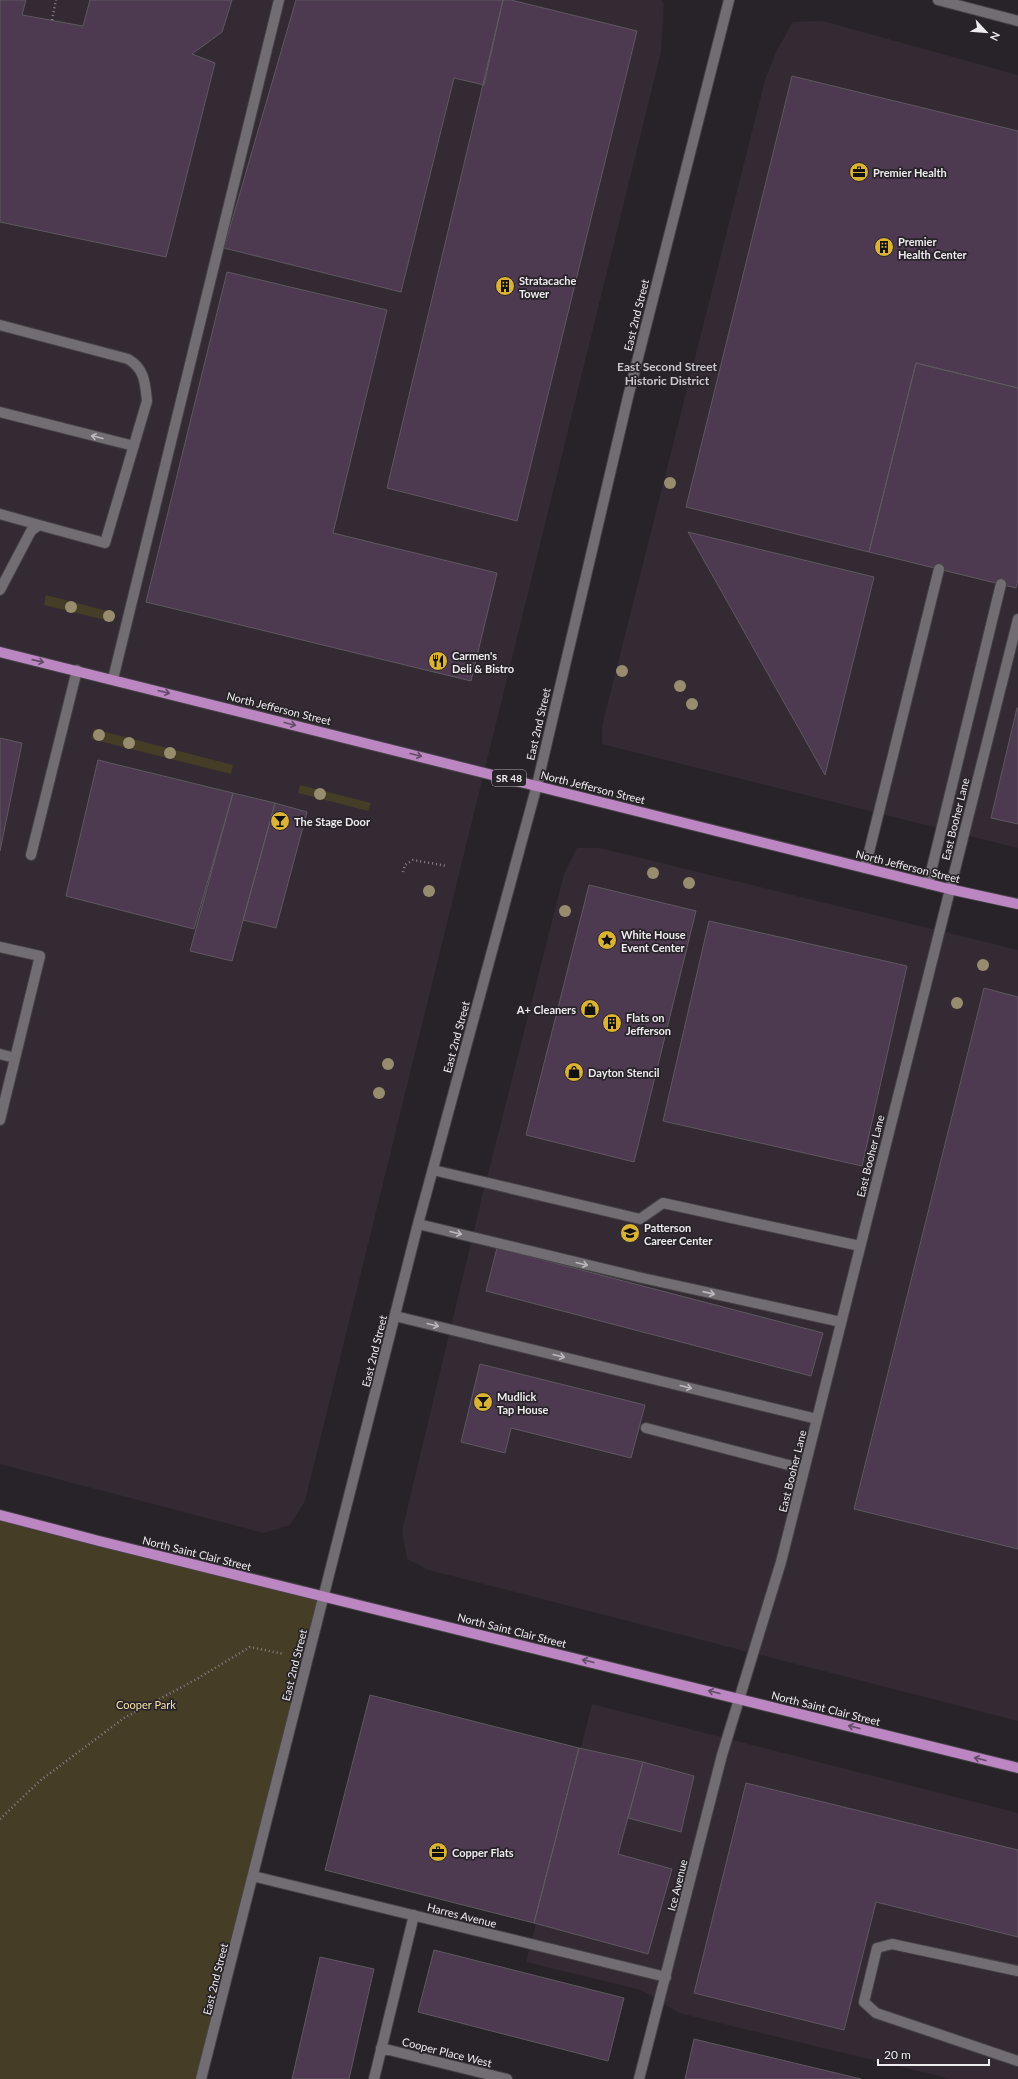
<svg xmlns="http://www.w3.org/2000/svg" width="1018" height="2079" font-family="Lato,sans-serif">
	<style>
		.built { fill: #332a34 }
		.green { fill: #453d26 }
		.building { fill: #4d3950; stroke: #5e595f }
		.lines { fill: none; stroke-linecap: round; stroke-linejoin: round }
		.minor-casing { stroke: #454246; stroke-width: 12 }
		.major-casing { stroke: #454246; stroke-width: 12 }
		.path { stroke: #878388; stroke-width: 2.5; stroke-dasharray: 1 3; stroke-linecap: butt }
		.minor { stroke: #726d73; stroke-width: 10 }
		.major { stroke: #bb86c2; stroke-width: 10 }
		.tree { fill: #988c6e }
		.oneway { stroke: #bcb9bd }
		.oneway2 { stroke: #624b66 }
		.labels { text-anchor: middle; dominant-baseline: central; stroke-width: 3.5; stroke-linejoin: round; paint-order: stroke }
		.shield { fill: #272328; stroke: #b2afb3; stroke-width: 1 }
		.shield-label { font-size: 10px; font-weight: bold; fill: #eeebef }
		.poi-label { font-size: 11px; font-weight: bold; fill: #eeebef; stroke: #272328; text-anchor: start }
		.street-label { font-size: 11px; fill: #eeebef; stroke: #272328 }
		.park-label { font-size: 11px; fill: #f5e1a8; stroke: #272328 }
		.neighbourhood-label { font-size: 12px; font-weight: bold; fill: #cac4cb; stroke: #272328 }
	</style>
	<rect width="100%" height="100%" fill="#272328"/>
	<path class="built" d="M0 0H661L664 5 661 52 305 1501 290 1525 264 1533 0 1464Z
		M823 21 1018 75V848L602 744V726L765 80 777 50 793 22Z
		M577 848H600L1018 950V1721L429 1570 407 1559 402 1531 481 1201 564 874Z
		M592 1704 1018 1813V2079H951L679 2013 641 1990 526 1962Z"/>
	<path class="green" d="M46 595 115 613 113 622 44 605Z
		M94 729 233 765 231 774 91 739Z
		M300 785 371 803 368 811 298 793Z
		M0 1515 324 1597 201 2079H0Z"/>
	<path class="building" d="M0 0H26L22 15 83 26 90 0H232L222 32 192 54 215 63 166 257 0 222Z
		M296 0H503L484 85 454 78 401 292 224 248Z
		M503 0H511L637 31 517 521 387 488Z
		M792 76 1018 131V388L916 363 869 552 686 507Z
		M227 272 387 310 333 533 497 573 471 681 146 602Z
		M916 363 1018 388V579L1016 588 869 552Z
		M688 532 874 577 825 775Z
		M1017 708H1018V824L991 818Z
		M0 738 22 743 0 851Z
		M98 760 233 793 194 929 66 896Z
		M233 793 275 803 232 961 190 951Z
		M275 803 307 812 276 928 243 920Z
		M589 885 696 911 634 1162 526 1135Z
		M709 921 907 966 862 1166 663 1121Z
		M984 988 1018 997V1549L854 1509Z
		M497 1248 823 1333 811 1376 486 1291Z
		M480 1364 645 1405 631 1458 511 1428 505 1453 461 1442Z
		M370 1695 579 1748 534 1923 325 1870Z
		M579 1748 643 1762 618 1854 672 1869 648 1954 534 1923Z
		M643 1762 694 1776 681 1832 628 1818Z
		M746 1783 1018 1850V1937L876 1902 844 2030 694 1993Z
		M434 1950 624 1998 608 2061 418 2012Z
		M320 1957 374 1969 349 2079H292Z
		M694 2039 861 2079H685Z"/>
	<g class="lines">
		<g class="minor-casing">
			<path id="minor" d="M938 0 1018 21
				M0 325 128 359C145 369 145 383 147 401L105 543 39 525 31 531 0 590
				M0 412 134 446
				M0 514 39 525
				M113 679 279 0
				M31 855 77 670
				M865 868 939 569
				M928 884 1001 584
				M0 947 40 956 0 1120
				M0 1054 15 1058
				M433 1170 640 1219 663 1203 860 1246
				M418 1224 638 1277 841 1322
				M395 1316 817 1419
				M646 1428 804 1469
				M253 1876 666 1977
				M1018 1971 892 1944 877 1948 864 2002 876 2013 1018 2061
				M381 2048 507 2079
				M201 2079 418 1224 537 785 628 397 729 0
				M374 2079 414 1915
				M639 2079 722 1755 781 1562 1018 619"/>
		</g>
		<g class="major-casing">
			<path id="major" d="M0 652 949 889 1018 904
				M0 1515 99 1541 1018 1768"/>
		</g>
		<path class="path" d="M52 20 56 0
			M403 872 405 865 413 860 447 866
			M0 1819 41 1780 124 1718 195 1680 250 1647 284 1654"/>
		<use href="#minor" class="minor"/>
		<use href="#major" class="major"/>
	</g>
	<g class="tree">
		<circle cx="670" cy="483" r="6"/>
		<circle cx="71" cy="607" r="6"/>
		<circle cx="109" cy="616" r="6"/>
		<circle cx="622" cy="671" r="6"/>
		<circle cx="680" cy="686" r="6"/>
		<circle cx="692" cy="704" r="6"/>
		<circle cx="99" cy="735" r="6"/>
		<circle cx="129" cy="743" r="6"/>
		<circle cx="170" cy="753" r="6"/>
		<circle cx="320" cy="794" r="6"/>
		<circle cx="653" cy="873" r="6"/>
		<circle cx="689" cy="883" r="6"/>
		<circle cx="429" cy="891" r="6"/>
		<circle cx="565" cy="911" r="6"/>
		<circle cx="983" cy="965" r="6"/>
		<circle cx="957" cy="1003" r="6"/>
		<circle cx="388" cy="1064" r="6"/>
		<circle cx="379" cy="1093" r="6"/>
	</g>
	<defs><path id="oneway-shaft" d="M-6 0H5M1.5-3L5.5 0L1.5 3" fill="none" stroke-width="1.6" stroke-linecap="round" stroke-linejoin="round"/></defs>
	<g class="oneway">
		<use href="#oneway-shaft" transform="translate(97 437) rotate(-166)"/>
		<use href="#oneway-shaft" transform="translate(456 1233) rotate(14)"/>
		<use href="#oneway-shaft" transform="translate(582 1264) rotate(14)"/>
		<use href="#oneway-shaft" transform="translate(709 1293) rotate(13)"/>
		<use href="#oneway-shaft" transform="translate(433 1325) rotate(14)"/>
		<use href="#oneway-shaft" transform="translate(559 1356) rotate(14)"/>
		<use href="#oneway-shaft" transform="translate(686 1387) rotate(14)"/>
	</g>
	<g class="oneway2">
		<use href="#oneway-shaft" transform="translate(38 661) rotate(13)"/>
		<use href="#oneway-shaft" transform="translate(164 692) rotate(14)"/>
		<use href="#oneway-shaft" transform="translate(290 724) rotate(14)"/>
		<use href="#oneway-shaft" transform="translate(416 755) rotate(14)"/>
		<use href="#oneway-shaft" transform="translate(588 1661) rotate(-166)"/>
		<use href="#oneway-shaft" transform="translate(714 1692) rotate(-166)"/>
		<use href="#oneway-shaft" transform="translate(854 1727) rotate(-166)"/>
		<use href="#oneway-shaft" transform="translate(980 1759) rotate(-166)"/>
	</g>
	<defs>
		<g id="office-disc" transform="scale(1)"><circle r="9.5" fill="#dab334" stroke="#272328"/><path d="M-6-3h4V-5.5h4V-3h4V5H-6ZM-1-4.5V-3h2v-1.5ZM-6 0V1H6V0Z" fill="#111"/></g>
		<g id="building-disc" transform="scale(1)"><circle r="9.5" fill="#dab334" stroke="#272328"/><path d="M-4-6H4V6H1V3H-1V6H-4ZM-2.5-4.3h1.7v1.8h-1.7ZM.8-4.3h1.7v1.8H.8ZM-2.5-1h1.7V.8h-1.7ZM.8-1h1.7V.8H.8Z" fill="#111"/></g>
		<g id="restaurant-disc" transform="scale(1)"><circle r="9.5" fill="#dab334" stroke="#272328"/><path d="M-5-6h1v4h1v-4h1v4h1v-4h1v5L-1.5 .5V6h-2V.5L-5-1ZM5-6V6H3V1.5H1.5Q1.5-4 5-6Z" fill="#111"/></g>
		<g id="bar-disc" transform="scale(1)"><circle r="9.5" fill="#dab334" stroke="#272328"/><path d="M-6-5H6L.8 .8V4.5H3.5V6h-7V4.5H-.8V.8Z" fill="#111"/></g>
		<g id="sight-disc" transform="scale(1)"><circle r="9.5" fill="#dab334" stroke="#272328"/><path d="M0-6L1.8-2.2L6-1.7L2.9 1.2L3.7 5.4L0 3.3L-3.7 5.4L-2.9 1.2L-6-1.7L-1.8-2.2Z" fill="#111"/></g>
		<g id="shop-disc" transform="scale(1)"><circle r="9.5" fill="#dab334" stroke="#272328"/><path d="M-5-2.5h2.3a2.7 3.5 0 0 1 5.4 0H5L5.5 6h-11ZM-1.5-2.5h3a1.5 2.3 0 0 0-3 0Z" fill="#111"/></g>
		<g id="school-disc" transform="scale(1)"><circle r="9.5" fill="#dab334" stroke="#272328"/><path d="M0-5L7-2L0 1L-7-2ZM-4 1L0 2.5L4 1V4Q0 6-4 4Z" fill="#111"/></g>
	</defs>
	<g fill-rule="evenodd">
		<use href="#office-disc" x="859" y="172"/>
		<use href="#building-disc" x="884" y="247"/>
		<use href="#building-disc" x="505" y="286"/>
		<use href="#restaurant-disc" x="438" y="661"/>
		<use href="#bar-disc" x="280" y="821"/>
		<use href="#sight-disc" x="607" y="940"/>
		<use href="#shop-disc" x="590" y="1009"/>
		<use href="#building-disc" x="612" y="1023"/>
		<use href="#shop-disc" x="574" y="1072"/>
		<use href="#school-disc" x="630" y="1233"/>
		<use href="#bar-disc" x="483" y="1402"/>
		<use href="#office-disc" x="438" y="1852"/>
	</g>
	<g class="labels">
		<rect class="shield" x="492" y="770" width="34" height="16" rx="3"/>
		<g class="shield-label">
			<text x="509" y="778">SR 48</text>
		</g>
		<g class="poi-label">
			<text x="873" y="172">Premier Health</text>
			<text x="898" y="241">Premier<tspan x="898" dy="13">Health Center</tspan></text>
			<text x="519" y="280">Stratacache<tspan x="519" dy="13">Tower</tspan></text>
			<text x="452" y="655">Carmen's<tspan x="452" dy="13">Deli &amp; Bistro</tspan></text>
			<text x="294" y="821">The Stage Door</text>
			<text x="621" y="934">White House<tspan x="621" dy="13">Event Center</tspan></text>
			<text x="576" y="1009" text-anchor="end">A+ Cleaners</text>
			<text x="626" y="1017">Flats on<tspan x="626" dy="13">Jefferson</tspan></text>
			<text x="588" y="1072">Dayton Stencil</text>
			<text x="644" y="1227">Patterson<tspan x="644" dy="13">Career Center</tspan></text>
			<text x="497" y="1396">Mudlick<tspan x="497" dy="13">Tap House</tspan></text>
			<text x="452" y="1852">Copper Flats</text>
		</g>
		<g class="street-label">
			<text transform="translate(636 315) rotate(-76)">East 2nd Street</text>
			<text transform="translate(279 708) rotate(14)">North Jefferson Street</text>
			<text transform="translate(538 724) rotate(-77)">East 2nd Street</text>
			<text transform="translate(593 787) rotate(14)">North Jefferson Street</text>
			<text transform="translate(955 819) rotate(-76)">East Booher Lane</text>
			<text transform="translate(908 866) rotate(14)">North Jefferson Street</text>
			<text transform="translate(456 1037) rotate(-75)">East 2nd Street</text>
			<text transform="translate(870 1156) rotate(-76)">East Booher Lane</text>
			<text transform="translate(374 1351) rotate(-76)">East 2nd Street</text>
			<text transform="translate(792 1471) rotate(-76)">East Booher Lane</text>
			<text transform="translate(197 1553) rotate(14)">North Saint Clair Street</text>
			<text transform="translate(512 1630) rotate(14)">North Saint Clair Street</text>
			<text transform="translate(294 1665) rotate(-76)">East 2nd Street</text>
			<text transform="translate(826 1708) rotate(14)">North Saint Clair Street</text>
			<text transform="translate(677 1885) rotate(-76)">Ice Avenue</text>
			<text transform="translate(462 1915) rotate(14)">Harres Avenue</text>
			<text transform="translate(215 1979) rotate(-76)">East 2nd Street</text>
			<text transform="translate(447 2052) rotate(14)">Cooper Place West</text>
		</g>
		<g class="park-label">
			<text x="146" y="1704">Cooper Park</text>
		</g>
		<g class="neighbourhood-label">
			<text x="667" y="366">East Second Street<tspan x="667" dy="14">Historic District</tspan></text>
		</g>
	</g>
	<g transform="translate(986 32) rotate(116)" stroke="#272328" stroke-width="3" paint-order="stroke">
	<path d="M0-3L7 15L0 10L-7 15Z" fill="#eeebef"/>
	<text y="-6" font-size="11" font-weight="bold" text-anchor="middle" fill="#eeebef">N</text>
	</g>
	<path d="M878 2059v6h111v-6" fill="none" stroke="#eeebef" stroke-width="2"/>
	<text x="884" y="2059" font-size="12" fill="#eeebef" stroke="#272328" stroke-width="3" paint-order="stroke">20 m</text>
</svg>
